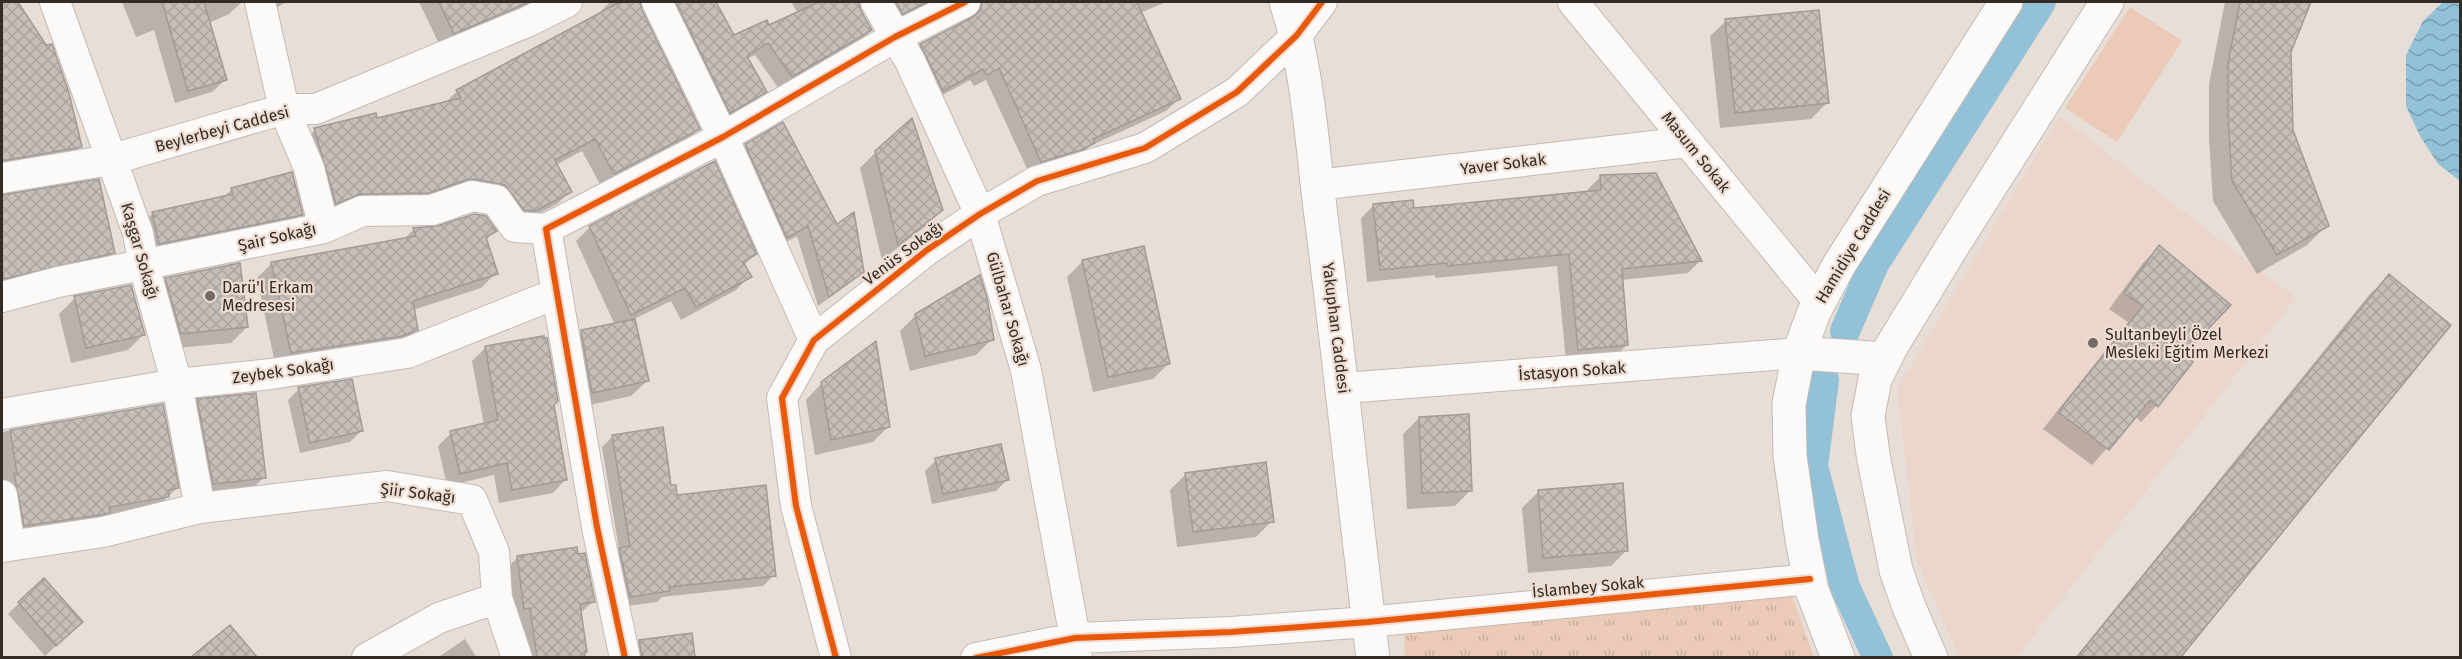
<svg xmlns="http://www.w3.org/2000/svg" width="2462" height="659" font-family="'Fira Sans',sans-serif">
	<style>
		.built { fill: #ead6cb }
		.grass { fill: url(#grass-tufts) }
		.pitch { fill: #ebcab8 }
		.water { fill: url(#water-waves) }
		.shadow { fill: #0003 }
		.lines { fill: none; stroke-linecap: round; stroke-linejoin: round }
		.canal { stroke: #93c1d7; stroke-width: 30 }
		.building { fill: url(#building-cross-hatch); stroke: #a29a95; stroke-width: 1.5 }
		.street-casing { stroke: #c3bab5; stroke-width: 32 }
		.secondary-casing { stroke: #c3bab5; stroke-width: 35 }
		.street { stroke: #fcfaf9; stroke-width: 30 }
		.secondary { stroke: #fcfaf9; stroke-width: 33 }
		.cycleway-casing { stroke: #efdcd1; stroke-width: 10 }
		.cycleway { stroke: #e8590c; stroke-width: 6 }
		.poi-dot { fill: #726a64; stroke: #efdcd1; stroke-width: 2 }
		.labels { text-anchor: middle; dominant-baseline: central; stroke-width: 4.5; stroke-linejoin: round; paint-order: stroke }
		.street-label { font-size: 16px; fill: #322b26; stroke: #efdcd1 }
		.poi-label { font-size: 16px; fill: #322b26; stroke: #efdcd1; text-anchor: start }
	</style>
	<defs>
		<pattern id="grass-tufts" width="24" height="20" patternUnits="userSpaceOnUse" patternTransform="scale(1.5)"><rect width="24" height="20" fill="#ebcab8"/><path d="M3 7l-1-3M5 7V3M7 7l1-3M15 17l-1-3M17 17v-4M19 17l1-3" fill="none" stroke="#caae9e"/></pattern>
		<pattern id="water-waves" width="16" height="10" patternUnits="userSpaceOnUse" patternTransform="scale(1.5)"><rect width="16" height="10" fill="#93c1d7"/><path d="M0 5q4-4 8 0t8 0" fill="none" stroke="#799dae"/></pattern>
		<pattern id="building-cross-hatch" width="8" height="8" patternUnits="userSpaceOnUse" patternTransform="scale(1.5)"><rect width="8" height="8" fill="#c6beb9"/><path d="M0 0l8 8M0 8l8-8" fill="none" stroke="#aba39f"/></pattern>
	</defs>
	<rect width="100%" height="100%" fill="#e8ded8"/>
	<path class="built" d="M2059 116 2296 298 2017 657H1959L1917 561 1897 389Z"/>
	<path class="grass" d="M1789 587 1814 657H1405L1404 622Z"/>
	<path class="pitch" d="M2130 7 2182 41 2117 142 2065 108Z"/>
	<path class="water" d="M2443 2H2460V181L2438 164 2420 136 2406 106V55L2423 21Z"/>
	<path class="shadow" d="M2 2H16L46 47 80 147 67 159 2 170Z
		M122 2H242L229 14 209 23 225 80 212 92 175 103 154 30 136 37Z
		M267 2H287L272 10Z
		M419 2H542L440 46Z
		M610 2H639L640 9 698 129 686 142 601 186 582 151 556 165 570 192 557 204 521 223 493 198 323 215 302 142 315 130 376 120 445 103 457 91 641 100 601 11Z
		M655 2H714L734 37 769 27 798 13 791 2H858L871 30 858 43 779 89 755 55 747 59 765 91 752 104 717 124Z
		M874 2H938L890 26Z
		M963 2H1166L1140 13 1179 99 1166 111 1090 146 1081 155 1029 173 986 80 974 86 970 80 930 102 908 58 921 45 969 21 968 8Z
		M2225 2H2310L2290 52 2292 130 2327 225 2307 245 2257 274 2213 201 2209 139V84Z
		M1726 21 1827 103 1811 119 1720 128 1710 36Z
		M746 145 862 271 851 282 818 306 797 236 776 248 735 156Z
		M876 152 942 210 926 226 882 260 860 168Z
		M1601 176 1700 261 1688 273 1621 280 1627 345 1614 357 1566 362 1557 266 1435 278V275L1367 282 1361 218 1374 205 1413 209 1589 192 1588 189Z
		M232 189 301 214 290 225 148 254 142 224 153 213 223 198Z
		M2 196 4 197 113 252 100 265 2 288Z
		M590 227 755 254 744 265 750 276 736 290 681 320 671 301 634 319 647 381 631 396 576 408 566 348 582 332 615 325 576 241Z
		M414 229 495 231 485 241 496 273 481 288 413 310 417 329 402 344 276 368 257 278 272 263 404 239Z
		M2159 247 2183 353 2191 362 2156 406 2141 422 2135 416 2092 465 2043 429 2128 322 2109 309 2143 263Z
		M1083 261 1169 363 1153 379 1093 392 1067 277Z
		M2389 276 2449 325 2179 658H2075L2369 295Z
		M166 279 247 327 231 343 165 349 150 295Z
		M75 298 144 334 128 350 71 363 59 314Z
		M916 315 992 339 976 355 910 371 900 331Z
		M486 347 566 479 553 493 499 503 494 475 447 486 438 446 451 433 484 425 472 361Z
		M822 383 889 426 873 442 815 455 806 400Z
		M299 389 361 431 350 442 300 453 288 400Z
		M198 401 264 477 253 488 202 494 187 412Z
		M162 406 177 488 155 509 12 538 2 495V432Z
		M1419 418 1471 490 1455 506 1407 509 1403 434Z
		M613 436 670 487 676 496 774 575 763 586 662 597 657 602 619 607 609 560 619 550 602 447Z
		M936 460 1007 480 996 491 932 504 925 471Z
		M1186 474 1272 521 1256 537 1177 547 1170 490Z
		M1538 492 1627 550 1611 566 1528 573 1522 508Z
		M517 558 594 601 580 613 585 652 584 658H525L520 618 514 619 506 569Z
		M19 603 70 633 45 656 8 614Z
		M229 627 255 658H194L196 655Z
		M691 634 694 658H630L629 652 640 641Z
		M465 639 477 658H437Z"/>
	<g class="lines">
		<path class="canal" d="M1845 331 1874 264 2041 2
			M1824 380 1813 466 1845 587 1878 658"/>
	</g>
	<path class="building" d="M2 2H18L46 45 52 44 69 93 82 147 2 161Z
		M162 2H204L227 80 188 91Z
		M439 2H529L454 34Z
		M620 2H640L642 10 700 129 614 174 595 139 555 160 572 192 535 211 524 210 505 185 475 179 466 180 429 193 361 194 336 204 314 128 376 113 377 118 461 98 456 90Z
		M676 2H716L734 35 767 20 769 25 819 2H859L861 11 872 30 792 77 768 43 747 56 767 92 730 113Z
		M896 2H927L903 14Z
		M982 2H1137L1181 99 1093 139 1095 143 1081 150 1041 162 999 68 987 75 983 69 943 91 920 44 973 17 980 11Z
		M2240 2H2311L2291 52 2293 130 2329 226 2277 255 2232 181 2228 118V63Z
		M1819 10 1829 103 1735 113 1725 19Z
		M912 118 943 210 898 245 875 151Z
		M783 122 837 224 854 212 864 272 829 297 808 226 787 238 745 144Z
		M715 161 757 254 743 262 752 277 696 307 685 288 631 315 589 226Z
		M292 172 303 215 159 244 152 212 233 194 231 188Z
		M1656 173 1702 261 1622 269 1628 345 1578 350 1569 254 1447 266V263L1380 270 1373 204 1413 200 1414 208 1601 190 1600 175Z
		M99 179 115 253 4 279 2 269V195Z
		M474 214 486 216 497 231 486 237 498 274 413 301 418 330 402 336 291 353 271 262 416 236 413 228 437 226Z
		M2159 245 2231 305 2185 353 2193 362 2158 407 2150 400 2109 450 2058 412 2143 306 2124 293Z
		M1144 246 1170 364 1108 377 1082 260Z
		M240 263 248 327 181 334 165 278Z
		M2389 274 2451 325 2181 657H2077Z
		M980 275 987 298 994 340 925 356 915 314Z
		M131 285 145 335 86 348 74 296Z
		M635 319 649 381 592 393 581 330Z
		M544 336V338H547L558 401 554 405 567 480 512 490 507 463 460 474 450 431 498 420 485 346Z
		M876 341 890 427 831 440 821 382Z
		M352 379 363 431 310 443 298 387Z
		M256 393 266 478 213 484 197 399Z
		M163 404 179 488 168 490 169 497 109 507 110 513 100 515 24 526 14 473H17L10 430Z
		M1469 414 1472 491 1422 493 1419 417Z
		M663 427 671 485H676L677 495 766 485 776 576 669 587 670 591 630 597 619 548 630 546 612 435Z
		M1001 444 1009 480 943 494 935 458Z
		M1266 462 1274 522 1193 532 1185 473Z
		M1623 483 1628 551 1543 558 1538 490Z
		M577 547 578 554 585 553 595 602 580 604 587 652H585V657H537L530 608 524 609 517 556Z
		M44 578 83 622 56 646 18 602Z
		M230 625 257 657H191Z
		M692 633 695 657H642L639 640Z"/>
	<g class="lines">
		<g class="street-casing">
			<path id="street" d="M55 2 138 233 144 266 177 384 200 508
				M657 2 723 137 814 340
				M876 2 910 61 980 214 1026 370 1075 638 1077 658
				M1573 2 1819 302
				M2 178 110 160 284 109H316L527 22 567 2
				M1317 185 1688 142
				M324 228 362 211 432 210 472 196 496 200 515 227 546 229
				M2 297 58 282 324 228 309 168 284 109 260 2
				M1344 388 1799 353
				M2 414 177 384 271 374 407 353 555 294
				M2 495 10 546
				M2 547 103 532 200 508 387 486 472 500 494 552 497 598 517 658
				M367 658 439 618 497 598
				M625 658 597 527 546 229 723 137 895 37 965 2
				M836 658 796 506 782 398 814 340 927 250 980 214 1037 181 1145 148 1237 92 1297 35 1322 2
				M976 658 1075 638 1231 632 1368 622 1810 579"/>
		</g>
		<g class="secondary-casing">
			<path id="secondary" d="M1286 2C1308 67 1312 146 1321 216 1340 363 1355 510 1373 658
				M1799 353 1885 359
				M1838 658 1812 590 1802 540 1790 456 1789 404 1799 353 1814 312 1839 265 2006 2
				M1931 658 1909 607 1896 570 1873 455 1868 416 1875 379 1891 347 1952 247 2107 2"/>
		</g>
		<use href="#street" class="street"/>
		<use href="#secondary" class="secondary"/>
		<g class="cycleway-casing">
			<path id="cycleway" d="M625 658 597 527 546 229 723 137 895 37 965 2
				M836 658 796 506 782 398 814 340 927 250 980 214 1037 181 1145 148 1237 92 1297 35 1322 2
				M976 658 1075 638 1231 632 1368 622 1810 579"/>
		</g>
		<use href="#cycleway" class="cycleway"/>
	</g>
	<g class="poi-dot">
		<circle cx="210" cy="296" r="6"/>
		<circle cx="2093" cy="343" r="6"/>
	</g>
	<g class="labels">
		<g class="street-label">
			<text transform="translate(222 129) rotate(-15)">Beylerbeyi Caddesi</text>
			<text transform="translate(1696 152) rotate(51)">Masum Sokak</text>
			<text transform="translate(1503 164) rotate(-7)">Yaver Sokak</text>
			<text transform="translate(277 237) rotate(-13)">Şair Sokağı</text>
			<text transform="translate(1853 246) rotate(-59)">Hamidiye Caddesi</text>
			<text transform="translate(140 251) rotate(74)">Kaşgar Sokağı</text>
			<text transform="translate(903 253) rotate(-37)">Venüs Sokağı</text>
			<text transform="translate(1008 309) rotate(74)">Gülbahar Sokağı</text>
			<text transform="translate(1336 328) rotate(83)">Yakuphan Caddesi</text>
			<text transform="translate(283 371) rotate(-8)">Zeybek Sokağı</text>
			<text transform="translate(1572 371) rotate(-4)">İstasyon Sokak</text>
			<text transform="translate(418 493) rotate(7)">Şiir Sokağı</text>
			<text transform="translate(1588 587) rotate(-5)">İslambey Sokak</text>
		</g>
		<g class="poi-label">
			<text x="222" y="287">Darü'l Erkam<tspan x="222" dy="18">Medresesi</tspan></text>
			<text x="2105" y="334">Sultanbeyli Özel<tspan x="2105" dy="18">Mesleki Eğitim Merkezi</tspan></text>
		</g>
	</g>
	<rect width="2462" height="659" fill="none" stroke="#322b26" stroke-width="6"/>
</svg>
